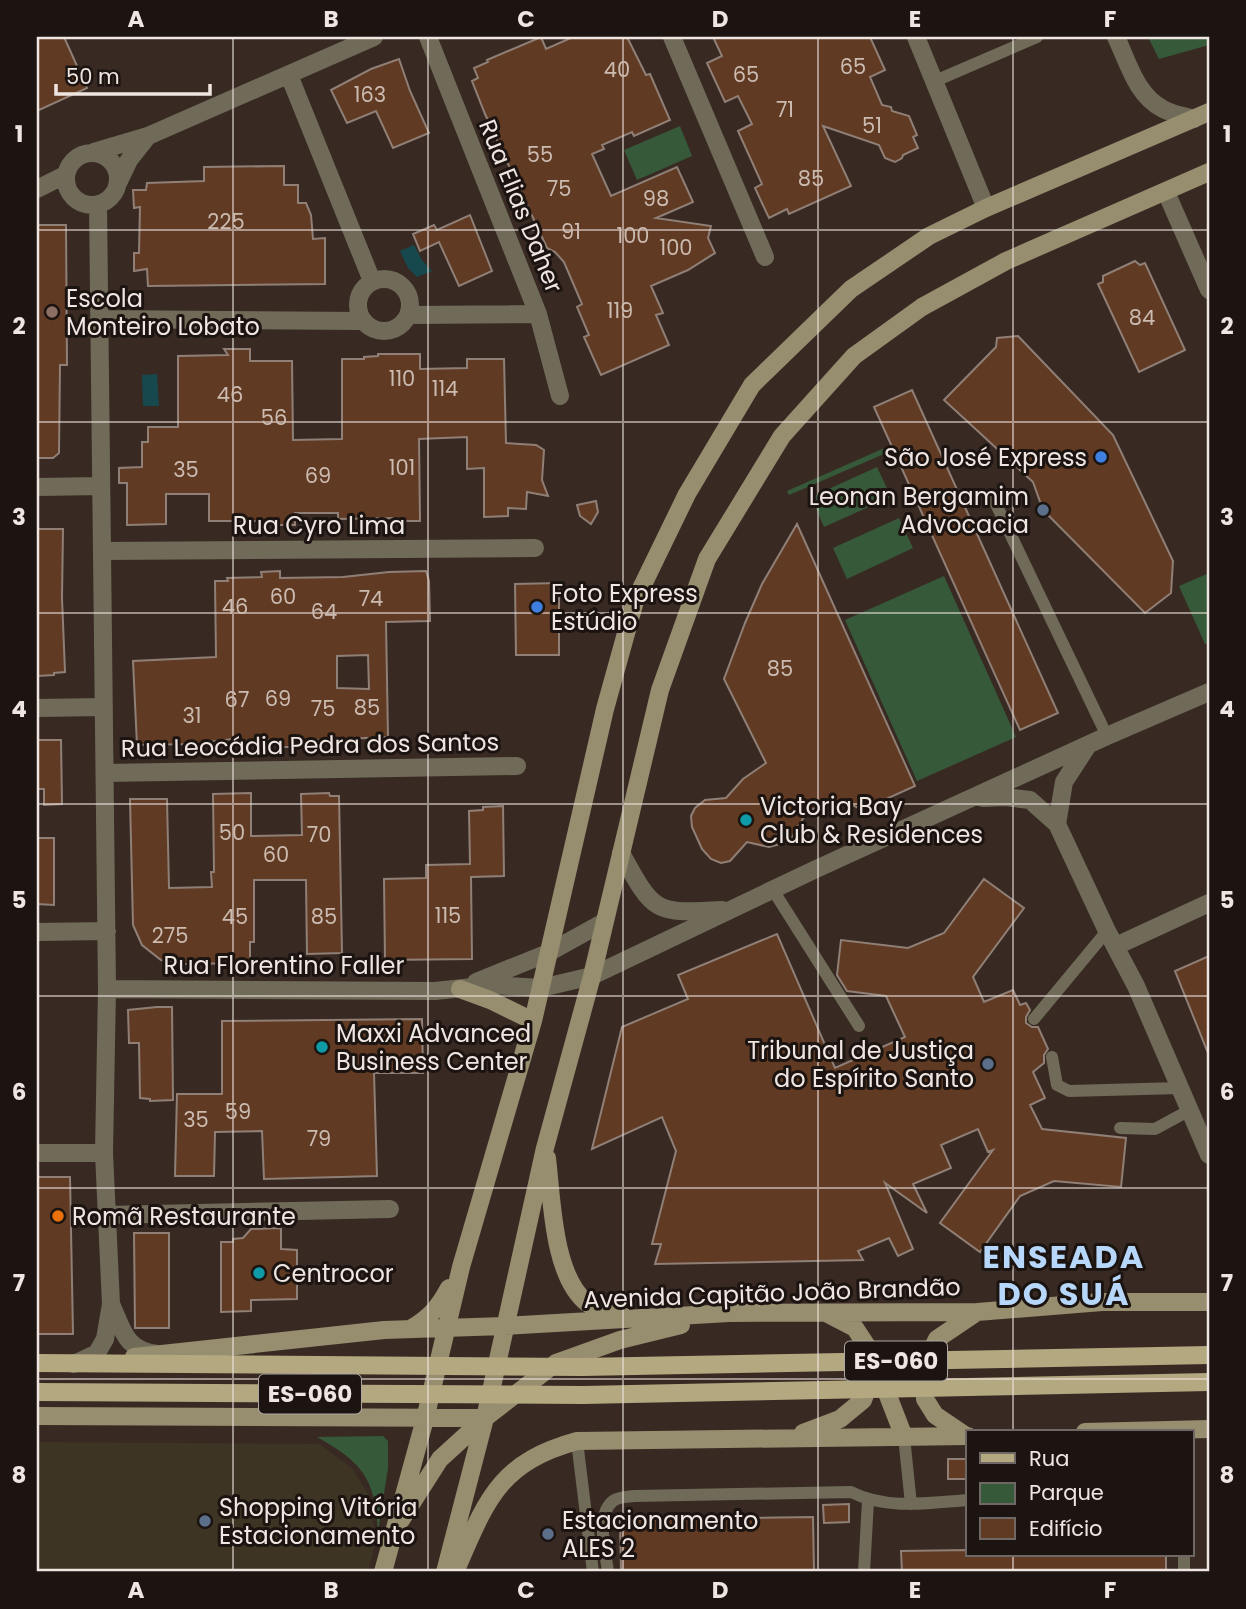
<svg xmlns="http://www.w3.org/2000/svg" width="1246" height="1609" font-family="Poppins,sans-serif">
	<style>
		.commercial { fill: #3d3423 }
		.green { fill: #365939 }
		.water { fill: #16484d }
		.building { fill: #603a22; stroke: #8f7f76; stroke-width: 2; fill-rule: evenodd }
		.lines { fill: none; stroke-linecap: round; stroke-linejoin: round }
		.lane { stroke: #706b58; stroke-width: 12 }
		.street { stroke: #706b58; stroke-width: 18 }
		.secondary { stroke: #968e6f; stroke-width: 18 }
		.primary { stroke: #b3a880; stroke-width: 18 }
		.grid { fill: none; stroke: #f0e6e1; stroke-width: 2; stroke-opacity: 0.55 }
		.education-dot { fill: #8d6e63; stroke: #1b1411; stroke-width: 2.5 }
		.shop-dot { fill: #3f7fe0; stroke: #1b1411; stroke-width: 2.5 }
		.service-dot { fill: #5c6f8a; stroke: #1b1411; stroke-width: 2.5 }
		.culture-dot { fill: #0f9aa8; stroke: #1b1411; stroke-width: 2.5 }
		.food-dot { fill: #e8710a; stroke: #1b1411; stroke-width: 2.5 }
		.labels { text-anchor: middle; dominant-baseline: central; stroke-width: 6; stroke-linejoin: round; paint-order: stroke }
		.number-label { font-size: 21px; fill: #ccbbb1 }
		.shield { fill: #1b1411; stroke: #b0a7a3; stroke-width: 2 }
		.shield-label { font-size: 23px; font-weight: bold; fill: #f0e6e1 }
		.street-label { font-size: 24px; fill: #f0e6e1; stroke: #1b1411 }
		.poi-label { font-size: 24px; fill: #f0e6e1; stroke: #1b1411; text-anchor: start }
		.district-label { font-size: 32px; font-weight: bold; letter-spacing: 2px; fill: #b7d7fa; stroke: #1b1411 }
		.neatline { fill: none; stroke: #f0e6e1; stroke-width: 2.5 }
		.grid-label { font-size: 23px; text-anchor: middle; font-weight: bold; fill: #f0e6e1 }
	</style>
	<rect width="100%" height="100%" fill="#382a23"/>
	<path class="commercial" d="M37 1442 319 1444 352 1468 371 1499 375 1543 368 1572H37Z"/>
	<path class="green" d="M1148 37H1209V45L1159 59Z
		M680 126 692 156 637 180 624 150Z
		M889 446 891 451 789 495 787 491Z
		M877 467 891 497 824 527 811 497Z
		M899 518 913 548 847 579 833 548Z
		M1209 573V643L1205 644 1179 586Z
		M944 576 1016 737 917 781 845 620Z
		M383 1436 388 1441V1468L378 1532C375 1478 363 1463 317 1437Z"/>
	<path class="water" d="M414 245 422 260 432 271 417 277 408 268 400 251Z
		M157 374 159 406H143L142 375Z"/>
	<path class="building" d="M37 37H64L87 88 37 111Z
		M541 37 546 49 573 37H627L646 75 650 74 670 120 634 136 632 132 602 145 604 149 592 154 611 196 677 167 693 202 656 218 711 226 708 238 715 253 688 270 651 286 663 313 656 315 669 345 601 375 584 337 589 335 577 307 582 304 564 262 555 252 547 248 485 114 472 81 478 78 474 68 488 62 487 60Z
		M713 37H870L885 70 870 77 882 105 891 107 892 111 909 116 917 135 913 137 918 148 903 155 902 158 895 162 885 158 879 145 823 126 851 186 789 214 787 209 769 218 755 188 762 184 738 131 752 124 738 96 725 102 707 63 722 56Z
		M399 59 410 91 429 133 393 148 376 111 347 123 331 90 371 69Z
		M284 166V185H298V203H306L311 215 313 239 325 238V284L148 286 147 269 134 271V253H139L140 207 134 208 133 190H146L147 183 204 181V167Z
		M470 215 492 271 459 286 439 242 420 251 413 234 434 225 437 230Z
		M37 225H66L67 365H60L59 453 53 458H37Z
		M1135 261 1140 265 1145 263 1185 350 1139 372 1098 284 1103 282V276Z
		M1018 336 1113 435 1173 561 1171 593 1145 613 1043 510 1033 482 944 400 996 347 997 338Z
		M224 349H250V361H292L293 440 342 439V359H364V357L378 356V354H420V369L467 368V359H504L506 443 536 445 544 450 542 480 548 496 527 492 526 509 508 508V516L484 517V468L467 469V437L419 439 420 521H398V518L338 519V513H295V525H273V521H209V494H166V524L127 525V483H119V468L142 467V442H148V427H178V356L228 355Z
		M912 390 1058 713 1020 730 874 407Z
		M596 501 598 512 591 524 580 516 577 505Z
		M797 524 915 786 862 810 847 802 826 803 807 812 789 842 769 847 747 842 730 861 721 863 711 859 702 849 692 827 691 816 695 808 705 800 726 798 743 779 766 763 724 679 745 623 762 584Z
		M37 529H63L62 598 65 672 54 673V675L37 676Z
		M280 571V578L343 577 389 572 426 571 429 581 430 621 386 622 388 737 302 741V747H278V740L233 742 232 739 193 744 137 745 133 661 216 657 215 581H228L227 578 262 577 261 572ZM368 655 369 689 337 688V656Z
		M559 583V655H516L515 584Z
		M37 740H61L62 804 44 805V789H37Z
		M251 793V836L302 835 301 794 329 793 330 796H339L342 953 307 954 306 880H254V942H250V963L183 964 161 960 142 945 133 925 130 799H167L169 888 212 887 211 872H214L213 794Z
		M503 806 504 876 471 877 472 959 385 960 384 879 426 878V865L470 864 469 811 483 810V807Z
		M37 838H54V905L37 904Z
		M984 879 1024 908 973 977 984 1002 1013 990 1020 1005 1026 1003 1030 1010 1026 1017V1023L1032 1027H1038L1048 1049 1044 1055V1063L1033 1072 1045 1098 1030 1105 1042 1129 1126 1138 1121 1187 1054 1181 1020 1196 980 1252 940 1223 993 1150 988 1152 978 1129 941 1145 951 1168 913 1184 927 1213 885 1183 913 1249 898 1256 889 1238 858 1251 863 1260 655 1264 661 1244H652L676 1151 662 1117 592 1149 622 1027 688 999 678 975 777 934 835 1068 905 1037 886 996 847 991 837 975 841 940 908 948 944 933Z
		M1209 956V1053H1208L1175 971Z
		M157 1007H172L173 1100 150 1101V1099L140 1098 139 1043H129L128 1010Z
		M422 1019 423 1073H374L377 1176 264 1179 262 1131 215 1132 214 1176H175L177 1094H222V1021Z
		M37 1177H70L73 1334H37Z
		M281 1228V1249L297 1250V1299L251 1300V1311L221 1312V1242H233V1239L243 1238 251 1229Z
		M134 1233H169V1328H135Z
		M948 1459H968V1479H948Z
		M849 1504V1522L824 1523 823 1505Z
		M813 1517 814 1572H621L620 1520Z
		M968 1550V1555H1166V1572H902L901 1551Z"/>
	<g class="lines">
		<path class="lane" d="M935 81 1037 37
			M994 500 1107 736
			M773 890 859 1026
			M1034 1019 1107 931
			M1052 1057 1057 1085 1069 1091 1180 1088
			M1120 1128 1155 1129 1190 1110
			M904 1437 911 1504
			M577 1441 593 1572
			M1184 1555V1572
			M608 1572C606 1553 595 1515 613 1501 618 1497 627 1497 634 1496L851 1492C886 1510 929 1503 968 1500
			M864 1572 868 1501"/>
		<path class="street" d="M428 37 538 314 560 396
			M672 37 765 257
			M916 37 986 208
			M1116 37C1128 62 1136 95 1163 109 1172 114 1184 116 1194 119
			M289 75 372 281
			M94 152 148 136 374 37
			M66 179a26 26 0 1 1 52 0a26 26 0 1 1-52 0Z
			M118 183 129 160 148 136
			M37 189 65 175
			M1166 192 1209 290
			M358 305a26 26 0 1 1 52 0a26 26 0 1 1-52 0Z
			M409 315 538 314
			M99 319 363 321
			M37 487 101 486
			M102 551 535 548
			M37 708 104 707
			M105 773 517 766
			M983 798 1005 797 1030 800 1057 824 1107 931 1136 986 1209 1155
			M1057 824 1064 782 1088 745
			M621 853C654 913 654 914 722 910
			M37 932 107 931
			M1116 946 1209 903
			M476 982 548 953 604 922
			M107 989 435 991 492 985 541 988 592 976 814 870 1107 736 1209 692
			M37 1153H104
			M106 1215 390 1209
			M111 1304C123 1330 125 1350 157 1354
			M74 1364 97 1353 105 1339 111 1304 104 1153 107 989 98 204"/>
		<path class="secondary" d="M460 989 490 1000 533 1021
			M547 1158C552 1200 553 1276 587 1303 596 1310 612 1312 623 1316
			M412 1328C430 1317 439 1307 449 1288
			M134 1357 384 1330 504 1326 729 1313 977 1312 1102 1302H1209
			M880 1375 904 1437
			M37 1416 485 1418
			M1085 1432 1209 1429
			M803 1433 840 1419 863 1400 873 1373 870 1351 855 1328 828 1314
			M966 1436 935 1415 925 1399 924 1366 937 1339 977 1312
			M401 1520 440 1459 485 1418 556 1363 620 1340 681 1325
			M383 1572 425 1419 461 1267 533 1021 605 709 635 601 687 494 752 385 851 289 929 236 986 208 1209 112
			M445 1572 485 1418 545 1148 592 976 660 690 707 559 782 436 854 356 922 307 1006 261 1209 172
			M455 1572C486 1502 497 1463 577 1441L968 1436"/>
		<path class="primary" d="M37 1363 582 1367 1209 1355
			M37 1392 583 1395 1209 1382"/>
	</g>
	<path class="grid" d="M233 37V1572M428 37V1572M623 37V1572M818 37V1572M1013 37V1432M37 230H1209M37 422H1209M37 613H1209M37 804H1209M37 996H1209M37 1188H1209M37 1379H1209M1013 1555V1572"/>
	<circle class="education-dot" cx="52" cy="312" r="7"/>
	<g class="shop-dot">
		<circle cx="1101" cy="457" r="7"/>
		<circle cx="537" cy="607" r="7"/>
	</g>
	<g class="service-dot">
		<circle cx="1043" cy="510" r="7"/>
		<circle cx="988" cy="1064" r="7"/>
		<circle cx="205" cy="1521" r="7"/>
		<circle cx="548" cy="1534" r="7"/>
	</g>
	<g class="culture-dot">
		<circle cx="746" cy="820" r="7"/>
		<circle cx="322" cy="1047" r="7"/>
		<circle cx="259" cy="1273" r="7"/>
	</g>
	<circle class="food-dot" cx="58" cy="1216" r="7"/>
	<g class="labels">
		<g class="number-label">
			<text x="853" y="66">65</text>
			<text x="617" y="69">40</text>
			<text x="746" y="74">65</text>
			<text x="370" y="94">163</text>
			<text x="785" y="109">71</text>
			<text x="872" y="125">51</text>
			<text x="540" y="154">55</text>
			<text x="811" y="178">85</text>
			<text x="559" y="188">75</text>
			<text x="656" y="198">98</text>
			<text x="226" y="221">225</text>
			<text x="571" y="231">91</text>
			<text x="633" y="235">100</text>
			<text x="676" y="247">100</text>
			<text x="620" y="310">119</text>
			<text x="1142" y="317">84</text>
			<text x="402" y="378">110</text>
			<text x="445" y="388">114</text>
			<text x="230" y="394">46</text>
			<text x="274" y="417">56</text>
			<text x="402" y="467">101</text>
			<text x="186" y="469">35</text>
			<text x="318" y="475">69</text>
			<text x="283" y="596">60</text>
			<text x="371" y="598">74</text>
			<text x="235" y="606">46</text>
			<text x="324" y="611">64</text>
			<text x="780" y="668">85</text>
			<text x="278" y="698">69</text>
			<text x="237" y="699">67</text>
			<text x="367" y="707">85</text>
			<text x="323" y="708">75</text>
			<text x="192" y="715">31</text>
			<text x="232" y="832">50</text>
			<text x="319" y="834">70</text>
			<text x="276" y="854">60</text>
			<text x="448" y="915">115</text>
			<text x="235" y="916">45</text>
			<text x="324" y="916">85</text>
			<text x="170" y="935">275</text>
			<text x="238" y="1111">59</text>
			<text x="196" y="1119">35</text>
			<text x="319" y="1138">79</text>
		</g>
		<g class="shield">
			<rect x="845" y="1341.5" width="102" height="39" rx="5"/>
			<rect x="259" y="1374.5" width="102" height="39" rx="5"/>
		</g>
		<g class="shield-label">
			<text x="896" y="1361">ES-060</text>
			<text x="310" y="1394">ES-060</text>
		</g>
		<g class="street-label">
			<text transform="translate(521 206) rotate(68)">Rua Elias Daher</text>
			<text x="319" y="525">Rua Cyro Lima</text>
			<text transform="translate(310 745) rotate(-1)">Rua Leocádia Pedra dos Santos</text>
			<text x="284" y="965">Rua Florentino Faller</text>
			<text transform="translate(772 1293) rotate(-2)">Avenida Capitão João Brandão</text>
		</g>
		<g class="poi-label">
			<text x="66" y="298">Escola<tspan x="66" dy="28">Monteiro Lobato</tspan></text>
			<text x="1087" y="457" text-anchor="end">São José Express</text>
			<text x="1029" y="496" text-anchor="end">Leonan Bergamim<tspan x="1029" dy="28">Advocacia</tspan></text>
			<text x="551" y="593">Foto Express<tspan x="551" dy="28">Estúdio</tspan></text>
			<text x="760" y="806">Victoria Bay<tspan x="760" dy="28">Club &amp; Residences</tspan></text>
			<text x="336" y="1033">Maxxi Advanced<tspan x="336" dy="28">Business Center</tspan></text>
			<text x="974" y="1050" text-anchor="end">Tribunal de Justiça<tspan x="974" dy="28">do Espírito Santo</tspan></text>
			<text x="72" y="1216">Romã Restaurante</text>
			<text x="273" y="1273">Centrocor</text>
			<text x="219" y="1507">Shopping Vitória<tspan x="219" dy="28">Estacionamento</tspan></text>
			<text x="562" y="1520">Estacionamento<tspan x="562" dy="28">ALES 2</tspan></text>
		</g>
		<g class="district-label">
			<text x="1064" y="1256">ENSEADA<tspan x="1064" dy="37">DO SUÁ</tspan></text>
		</g>
	</g>
	<rect width="1246" height="1609" fill="none" stroke="#1b1411" stroke-width="77"/>
	<rect x="966" y="1430" width="228" height="126" fill="#1b1411" stroke="#706864" stroke-width="2"/>
	<rect x="980" y="1453" width="35" height="10" fill="#b3a880" stroke="#706864" stroke-width="2"/>
	<text x="1029" y="1466" font-size="21" fill="#f0e6e1">Rua</text>
	<rect x="980" y="1483" width="35" height="21" fill="#365939" stroke="#706864" stroke-width="2"/>
	<text x="1029" y="1500" font-size="21" fill="#f0e6e1">Parque</text>
	<rect x="980" y="1518" width="35" height="21" fill="#603a22" stroke="#706864" stroke-width="2"/>
	<text x="1029" y="1536" font-size="21" fill="#f0e6e1">Edifício</text>
	<path d="M56 84v10h154v-10" fill="none" stroke="#f0e6e1" stroke-width="3.5"/>
	<text x="66" y="84" font-size="21" fill="#f0e6e1" stroke="#1b1411" stroke-width="5" paint-order="stroke">50 m</text>
	<rect x="38" y="38" width="1170" height="1532" class="neatline"/>
	<g class="grid-label">
		<text x="136" y="27">A</text>
		<text x="331" y="27">B</text>
		<text x="526" y="27">C</text>
		<text x="720" y="27">D</text>
		<text x="915" y="27">E</text>
		<text x="1110" y="27">F</text>
		<text x="19" y="142">1</text>
		<text x="1227" y="142">1</text>
		<text x="19" y="334">2</text>
		<text x="1227" y="334">2</text>
		<text x="19" y="525">3</text>
		<text x="1227" y="525">3</text>
		<text x="19" y="717">4</text>
		<text x="1227" y="717">4</text>
		<text x="19" y="908">5</text>
		<text x="1227" y="908">5</text>
		<text x="19" y="1100">6</text>
		<text x="1227" y="1100">6</text>
		<text x="19" y="1291">7</text>
		<text x="1227" y="1291">7</text>
		<text x="19" y="1483">8</text>
		<text x="1227" y="1483">8</text>
		<text x="136" y="1598">A</text>
		<text x="331" y="1598">B</text>
		<text x="526" y="1598">C</text>
		<text x="720" y="1598">D</text>
		<text x="915" y="1598">E</text>
		<text x="1110" y="1598">F</text>
	</g>
</svg>
